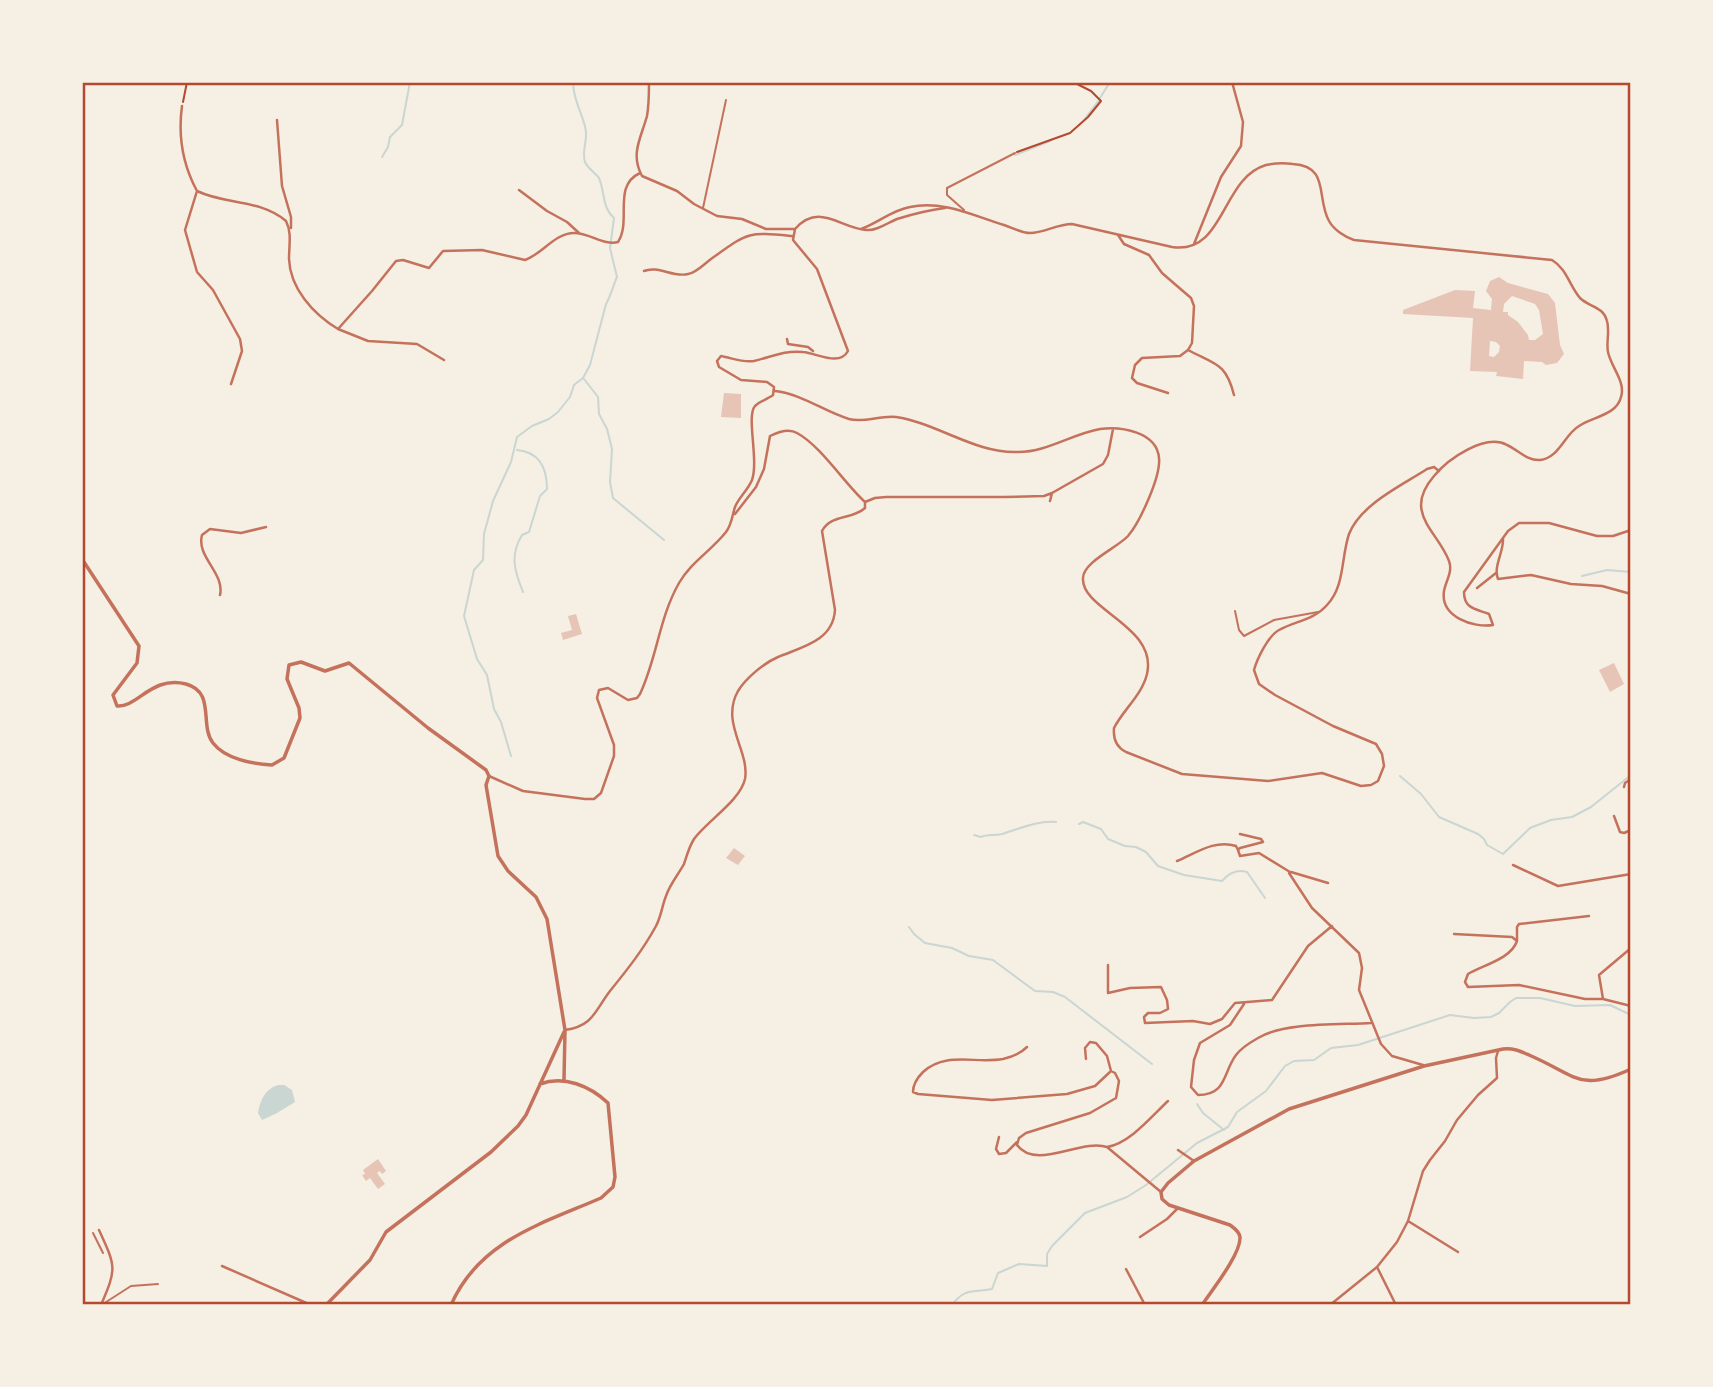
<svg xmlns="http://www.w3.org/2000/svg" width="1713" height="1387" font-family="'Titillium Web',sans-serif">
	<style>
		.water { fill: #c9d6d2 }
		.lines { fill: none; stroke-linecap: round; stroke-linejoin: round }
		.stream { stroke: #c9d6d2; stroke-width: 2 }
		.building { fill: #e6c5b7; fill-rule: evenodd }
		.path { stroke: #b5482f; stroke-width: 2 }
		.service { stroke: #c5725c; stroke-width: 2 }
		.pedestrian { stroke: #c5725c; stroke-width: 2 }
		.minor { stroke: #c5725c; stroke-width: 2.5 }
		.tertiary { stroke: #c5725c; stroke-width: 3.5 }
		.neatline { fill: none; stroke: #b5482f; stroke-width: 2.5 }
	</style>
	<rect width="100%" height="100%" fill="#f6efe4"/>
	<path class="water" d="M278 1085H284L292 1090 295 1102 277 1113 262 1120 258 1113C260 1100 265 1089 278 1085Z"/>
	<g class="lines">
		<path class="stream" d="M1100 98 1110 82
			M1084 120 1099 100
			M1015 155 1050 141
			M382 157 388 147 390 137 402 125 410 82
			M584 379 598 397 599 414 607 429 612 449 610 482 613 498 664 540
			M517 450C539 452 547 468 547 489L540 496 529 532 522 535C510 555 514 570 523 592
			M1582 576 1607 570 1631 572
			M511 756 501 722 494 709 487 675 477 659 464 616 474 570 483 560 484 534 493 501 511 462 517 437 532 426 549 419 558 412 570 397 574 385 583 378 590 365 606 304C611 295 613 286 617 277L610 248 614 218C602 208 605 192 599 178 595 172 588 169 585 162 582 153 586 144 586 135 587 120 573 104 573 82
			M1400 776 1421 794 1439 817 1478 834 1484 839 1487 845 1503 854 1530 828 1551 820 1572 817 1591 807 1631 775
			M1079 824 1083 822 1101 829 1108 839 1125 846 1136 847 1146 852 1158 866 1184 875 1222 881C1228 874 1237 869 1247 872L1265 898
			M974 835 981 837C988 834 995 836 1002 834 1018 829 1039 820 1056 822
			M909 927 914 934 925 943 952 948 969 956 993 960 1035 991 1053 992 1065 997 1152 1064
			M1197 1104 1203 1113 1224 1130
			M952 1305C965 1287 973 1293 992 1289L998 1273 1019 1264 1047 1266V1254L1052 1246 1085 1213 1127 1197 1146 1185 1197 1143 1228 1127 1237 1112 1266 1091 1285 1066 1294 1061 1314 1060 1331 1048 1358 1045 1450 1015 1474 1018 1491 1017 1499 1013 1510 1002 1516 998H1540L1575 1006 1610 1005 1631 1015"/>
	</g>
	<path class="building" d="M1499 277 1508 283 1548 294 1555 303 1560 345 1564 354 1557 363 1546 365 1542 362 1524 361 1523 379 1496 376 1497 372 1470 371 1473 318 1403 314V310L1455 290 1475 291 1473 308 1491 310 1492 299 1486 291 1490 281ZM1512 296 1535 304 1539 310 1543 334 1535 340H1529L1528 335 1518 322 1508 315V312H1503L1504 304ZM1490 341 1496 342 1500 346 1499 352 1494 357 1489 356Z
		M724 393 741 394V418L721 417Z
		M576 614 582 634 563 640 561 633 572 630 568 616Z
		M1614 663 1624 684 1610 692 1599 670Z
		M734 848 745 856 738 865 726 858Z
		M378 1159 386 1171 382 1174 380 1171 377 1173 385 1184 378 1189 370 1178 366 1181 362 1175 365 1174 363 1170Z"/>
	<g class="lines">
		<path class="path" d="M183 102 187 82
			M1017 152 1070 133 1088 117 1101 101 1091 91 1073 82"/>
		<path class="service" d="M703 208 726 100
			M964 210 947 195V188L1015 153
			M1235 611 1239 630 1244 636 1274 620 1318 612
			M103 1304 131 1286 158 1284"/>
		<path class="pedestrian" d="M93 1233 103 1253"/>
		<path class="minor" d="M649 82C649 94 649 105 647 116 641 138 630 154 642 176L677 191 694 204 717 216 742 219 766 229H795
			M1563 82H1574
			M182 106C178 135 183 165 197 191 226 205 260 199 286 221 292 233 289 245 289 259 290 288 313 314 338 329L372 291 396 261 403 260 429 268 443 251 482 250 525 260C542 254 555 233 574 233 590 233 604 246 618 242 632 221 612 186 640 173
			M277 120 282 186 291 217V228
			M519 190 547 211 567 222 579 233
			M197 191 185 230 197 272 213 290 240 339 242 351 231 384
			M861 229C878 223 892 210 910 207 943 200 974 216 1004 225 1013 228 1022 233 1030 233 1044 233 1057 224 1072 224L1172 247C1225 255 1221 178 1266 165 1275 163 1284 163 1293 164 1330 166 1316 198 1329 221 1334 230 1345 237 1354 240L1552 260C1567 269 1569 285 1580 298 1589 307 1603 306 1607 321 1610 331 1606 342 1608 352 1611 367 1626 382 1621 397 1617 415 1592 417 1579 426 1564 435 1559 458 1540 460 1527 461 1518 450 1507 445 1485 433 1448 459 1434 476 1402 513 1438 531 1449 561 1453 572 1446 580 1444 591 1440 617 1473 628 1493 625L1489 614C1476 609 1464 609 1464 592L1508 531 1519 523H1549L1597 536H1613L1631 530
			M1118 235 1124 244 1149 255 1162 273 1191 298 1194 306 1192 343 1188 350 1180 356 1142 358 1135 365 1132 378 1137 383 1168 393
			M1194 244 1221 177 1241 146 1243 122 1232 82
			M644 271C658 265 673 278 688 274 696 273 704 264 711 259 749 232 746 232 792 236
			M338 329 368 341 417 344 444 360
			M787 339 788 344 808 347 813 351
			M1188 350C1214 364 1226 362 1234 395
			M775 391C802 394 823 411 849 419 864 423 881 415 896 417 937 423 976 454 1018 452 1047 452 1072 434 1100 429 1121 426 1157 432 1159 458 1161 476 1140 522 1128 536 1117 548 1083 562 1083 578 1081 610 1158 626 1147 674 1142 695 1123 710 1114 728 1113 739 1116 747 1126 752L1182 774 1268 781 1322 773 1361 786 1371 785 1378 781 1384 766 1382 754 1376 744 1333 726 1275 695 1259 684 1254 670C1257 659 1268 636 1279 630 1295 621 1314 620 1327 605 1345 586 1341 558 1349 534 1361 504 1401 486 1427 469L1434 467 1439 471
			M1050 501 1052 493 1103 464 1108 455 1113 429
			M865 502 875 498 886 497H1004L1044 496 1052 493
			M735 514 756 487 764 469 770 436C778 432 789 428 797 433 821 446 844 483 865 502
			M1503 538C1504 552 1493 566 1498 579L1531 575 1571 584 1602 586 1631 594
			M1477 588 1496 573
			M220 595C225 573 196 557 202 535L210 529 241 533 266 527
			M489 776 523 791 585 799H594L601 793 614 756V745L597 698 599 690 608 688 628 700 637 698 640 694C657 658 659 618 679 583 691 562 711 551 726 532 732 524 732 516 735 507 739 497 748 490 752 480 759 460 746 416 755 406 760 401 768 399 773 395L774 387 767 382 741 380 719 367 717 361 721 356C732 358 743 363 754 361 771 357 785 350 803 352 817 353 839 367 848 351L817 269 793 240 795 229C819 202 840 228 866 230 877 231 887 223 897 219 913 214 929 210 945 208
			M1624 787 1625 783 1631 779
			M1614 816 1620 832 1624 833 1631 830
			M1240 834 1261 839 1263 842 1240 848 1238 850 1240 856 1259 853 1290 872
			M1177 861C1196 853 1215 839 1236 846L1238 850
			M1513 865 1558 886 1631 874
			M1328 883 1291 872 1289 873 1312 908 1359 953 1362 968 1359 990 1381 1044 1392 1056 1423 1065
			M1454 934 1512 937 1517 941C1511 959 1483 965 1468 974L1465 982 1468 987 1519 985 1585 999H1603
			M1517 941V927L1519 924 1589 916
			M1631 948 1599 975 1603 999 1631 1006
			M1108 965V993L1130 988 1161 987 1167 1000 1168 1009 1160 1013H1148L1144 1017 1145 1023 1193 1021 1210 1024 1222 1019 1235 1003 1272 1000 1308 946 1332 926
			M1244 1004 1230 1025 1200 1043 1194 1060 1191 1087 1198 1095C1227 1095 1223 1072 1236 1055 1241 1048 1251 1042 1258 1038 1284 1022 1340 1025 1371 1023
			M565 1030C593 1026 594 1012 610 991 627 970 643 950 656 926 661 917 662 906 666 896 670 884 678 875 684 864 687 855 689 847 694 839 707 821 740 801 745 779 750 751 720 723 738 691 746 678 764 663 778 657 802 647 833 641 835 610L822 531C831 514 852 520 865 508V502
			M1027 1047C1021 1053 1012 1057 1003 1059 975 1064 946 1051 923 1072 917 1078 913 1084 913 1092L918 1094 992 1100 1067 1094 1095 1086 1111 1071 1115 1073 1119 1081 1116 1098 1090 1113 1026 1133 1019 1138 1017 1145C1036 1171 1082 1138 1107 1147L1161 1192
			M1086 1059 1085 1048 1090 1042 1096 1043 1107 1056 1111 1071
			M999 1137 996 1149 999 1154 1006 1153 1017 1142
			M1107 1147C1130 1143 1151 1117 1168 1101
			M1178 1150 1194 1161
			M1408 1221 1458 1252
			M99 1230C116 1267 117 1268 101 1305
			M1140 1237 1167 1219 1177 1209
			M222 1266 311 1305
			M1126 1269 1145 1305
			M1330 1305 1377 1267
			M1396 1305 1377 1267 1397 1242 1408 1221 1423 1171 1430 1160 1445 1141 1457 1120 1478 1095 1497 1078 1496 1058 1498 1051"/>
		<path class="tertiary" d="M82 559 139 646 137 663 113 695 117 706C137 708 152 675 186 684 216 692 199 725 213 743 225 759 253 764 272 765L284 758 300 718 299 708 287 679 289 665 301 662 325 671 349 663 428 728 486 770 489 776 486 785 498 856 508 871 536 897 547 919 565 1030 564 1080
			M326 1305 370 1260 386 1232 491 1152 518 1126 526 1115 564 1032
			M451 1305C479 1241 541 1224 601 1198L613 1187 615 1177 608 1103C590 1086 564 1075 540 1084
			M1202 1305C1212 1290 1241 1254 1240 1237 1239 1231 1234 1228 1230 1225L1169 1205 1162 1199 1161 1192 1168 1183 1194 1161 1289 1109 1424 1066 1503 1049C1514 1048 1520 1051 1529 1055 1576 1075 1579 1093 1631 1069"/>
	</g>
	<rect width="1713" height="1387" fill="none" stroke="#f6efe4" stroke-width="168"/>
	<rect x="84" y="84" width="1545" height="1219" class="neatline"/>
</svg>
